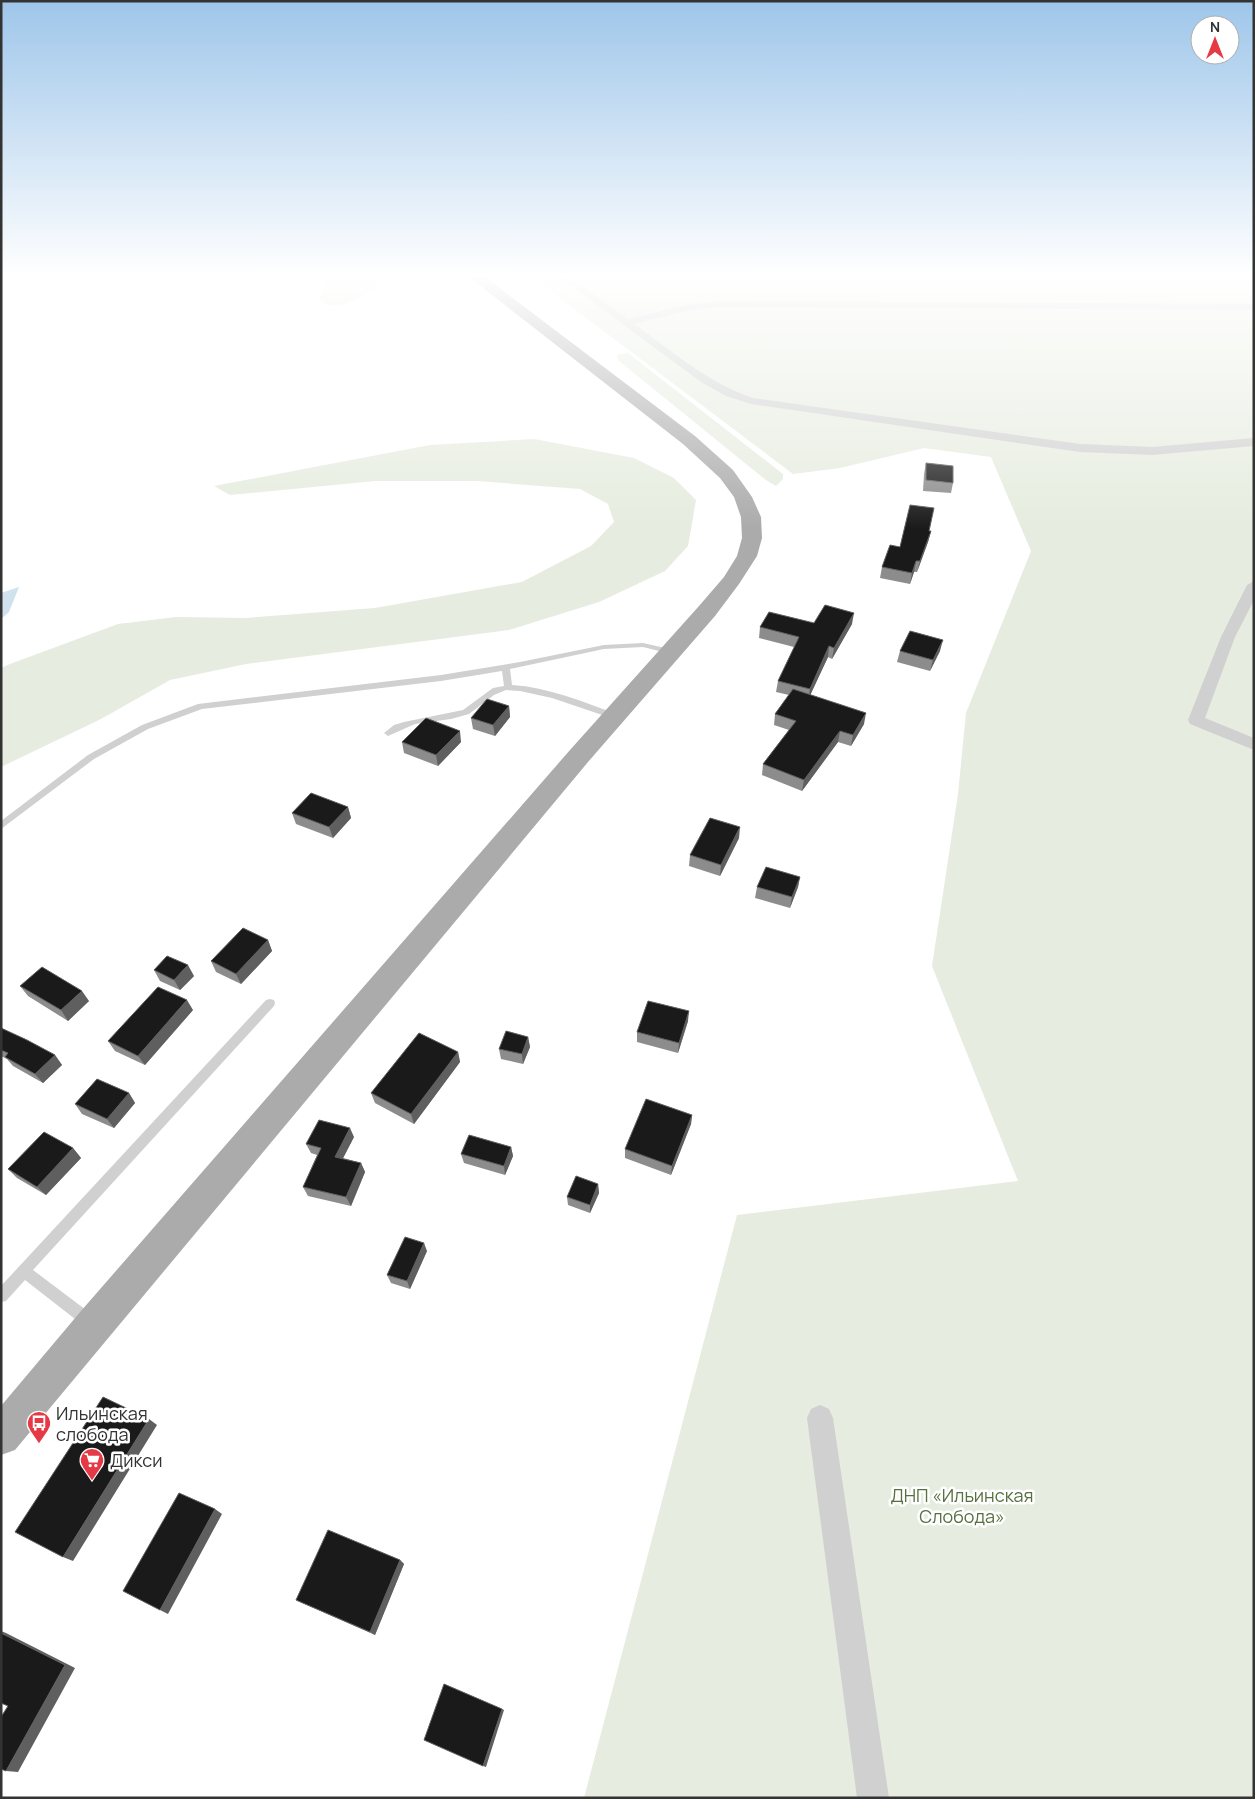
<svg xmlns="http://www.w3.org/2000/svg" width="1255" height="1799" font-family="Manrope,sans-serif">
	<style>
		.green { fill: #e6ecdf }
		.water { fill: #cfe2ee }
		.lines { fill: none; stroke-linecap: round; stroke-linejoin: round }
		.lane { fill: #d0d0d0; fill-rule: evenodd }
		.street { fill: #d0d0d0; fill-rule: evenodd }
		.primary { fill: #ababab; fill-rule: evenodd }
		.wall { fill: #8c8c8c }
		.shaded-wall { fill: #5f5f5f }
		.building { fill: #1a1a1a; stroke: #5f5f5f }
		.labels { text-anchor: middle; dominant-baseline: central; stroke-width: 5; stroke-linejoin: round; paint-order: stroke }
		.near-poi-label { font-size: 18px; fill: #333; stroke: #fff; text-anchor: start }
		.near-park-label { font-size: 18px; fill: #56703f; stroke: #fff }
	</style>
	<rect width="100%" height="100%" fill="#fff"/>
	<path class="green" d="M329 277H387C376 289 346 309 329 305 326 305 322 301 319 299Z
		M532 277H1254V1798H584L737 1215 1018 1181 932 966 958 794 966 713 1031 551 991 457 924 448 840 468 793 474Z
		M628 353 783 474V479L776 486 766 480 619 361 617 355Z
		M534 439 634 458 674 478 696 500 688 546 665 571 599 602 509 630 246 664 170 680 101 719 1 767V668L10 664 118 624 176 617 245 618 375 608 522 582 591 546 614 522 608 504 580 489 477 481H375L230 495 214 486 430 445Z"/>
	<path class="water" d="M19 587 9 612 1 619V593Z"/>
	<g class="lines">
		<path class="lane" d="M643 643 674 650 675 652 671 654 643 647 604 649 510 669 512 685C548 687 583 702 617 714L618 716 617 718H611L552 698 520 691 506 690 494 695 469 714 451 719 415 724 388 736 384 733 394 725 404 722 463 710 493 688 504 686 502 671 441 681 202 709 148 729 94 759 1 829V821L88 755 142 725 198 704 441 675 520 662 604 645Z
			M270 999 274 1000 275 1003 274 1006 33 1270 94 1316 96 1321 94 1326 89 1328 84 1326 25 1280 6 1301 1 1302V1286L266 1000Z"/>
		<path class="street" d="M559 277H570L628 319 686 305 720 301 1254 304V310L720 307 686 311 634 324C672 351 708 383 753 398L1080 444 1152 447 1254 438V446L1152 455 1080 452 751 404 726 396 701 382Z
			M1254 581V600L1235 637 1205 718 1254 738V750L1190 724 1188 720 1221 637 1247 585Z
			M820 1405 829 1409 833 1418 889 1798H857L807 1418 811 1409Z"/>
		<path class="primary" d="M469 277H485L695 436 733 470 752 497 761 517 762 538 757 556 739 584 715 616 588 762 15 1450 1 1455V1406L81 1311 570 750 699 606 724 577 737 556 742 538 741 517 734 497 720 478 683 444Z"/>
	</g>
	<path class="wall" d="M926 463 953 483 951 493 923 491 924 474Z
		M929 531H931L928 542 917 572H914L910 584 880 578 882 567 900 547Z
		M814 623 852 624 832 659 828 657 810 695 864 724 851 746 838 742 802 791 762 775 763 764 789 730 774 725 775 714 789 695 776 692 778 681 794 647 759 638 760 627Z
		M900 651H940L930 671 897 662Z
		M509 706 510 717 495 736 473 729 471 718Z
		M402 742H461L438 766 404 753Z
		M348 807 351 818 333 838 296 824 292 813Z
		M739 838 720 876 689 866 690 855Z
		M800 877 798 887 790 908 755 898 757 887Z
		M268 940 272 951 241 984 216 972 211 961Z
		M154 970 194 976 180 990 160 981Z
		M20 986 89 1001 68 1021 28 996Z
		M193 1010 145 1065 115 1051 108 1041Z
		M688 1021 678 1053 637 1042V1032Z
		M1 1028 55 1055 62 1065 43 1083 13 1066 7 1059 1 1056Z
		M528 1037 530 1047 523 1064 501 1059 499 1049Z
		M458 1052 460 1062 414 1124 375 1103 371 1093Z
		M129 1093 135 1103 114 1128 82 1114 75 1104Z
		M692 1115 691 1124 671 1175 625 1158V1149Z
		M354 1137 343 1158 361 1163 365 1172 351 1206 308 1196 303 1187 317 1155 311 1153 306 1144Z
		M511 1147 513 1156 505 1175 464 1163 461 1154Z
		M73 1148 81 1158 46 1195 17 1178 8 1169Z
		M598 1184 599 1193 590 1213 568 1205 567 1197Z
		M427 1251 410 1289 391 1283 387 1275Z
		M400 1560 404 1564 375 1635 302 1603 296 1600Z"/>
	<path class="shaded-wall" d="M931 531 928 542 917 572 920 561Z
		M916 561 914 572 910 584 912 573Z
		M854 613 852 624 832 659 834 648Z
		M943 640 940 651 930 671 933 660Z
		M829 646 828 657 808 700 810 689Z
		M509 706 510 717 495 736 493 725Z
		M866 713 864 724 851 746 853 735Z
		M460 731 461 742 438 766 436 755Z
		M840 731 838 742 802 791 804 780Z
		M348 807 351 818 333 838 329 827Z
		M740 827 739 838 720 876 721 865Z
		M800 877 798 887 790 908 792 897Z
		M268 940 272 951 241 984 236 974Z
		M188 965 194 976 180 990 174 980Z
		M82 991 89 1001 68 1021 61 1010Z
		M187 1000 193 1010 145 1065 138 1056Z
		M689 1011 688 1021 678 1053 679 1043Z
		M528 1037 530 1047 523 1064 522 1054Z
		M458 1052 460 1062 414 1124 411 1114Z
		M55 1055 62 1065 43 1083 35 1074Z
		M129 1093 135 1103 114 1128 107 1119Z
		M692 1115 691 1124 671 1175 672 1166Z
		M350 1128 354 1137 339 1166 335 1157Z
		M511 1147 513 1156 505 1175 504 1166Z
		M73 1148 81 1158 46 1195 37 1187Z
		M361 1163 365 1172 351 1206 346 1197Z
		M598 1184 599 1193 590 1213V1205Z
		M424 1243 427 1251 410 1289 407 1281Z
		M149 1419 157 1425 73 1561 63 1557Z
		M215 1509 222 1514 168 1614 160 1610Z
		M400 1560 404 1564 375 1635 370 1632Z
		M1 1631 6 1633 75 1668 18 1772 6 1771 65 1665 1 1633Z
		M502 1709 504 1710 486 1767 483 1766Z"/>
	<path class="building" d="M926 463 953 466V483L926 480Z
		M910 505 934 508 929 531H931L920 561H916L912 573 882 567 890 545 900 547Z
		M825 605 854 613 834 648 829 646 810 689 778 681 799 637 760 627 769 612 814 623Z
		M910 631 943 640 933 660 900 651Z
		M793 689 866 713 853 735 840 731 804 780 763 764 796 721 775 714Z
		M487 699 509 706 493 725 471 718Z
		M426 718 460 731 436 755 402 742Z
		M311 793 348 807 329 827 292 813Z
		M710 818 740 827 721 865 690 855Z
		M766 867 800 877 792 897 757 887Z
		M243 928 268 940 236 974 211 961Z
		M167 956 188 965 174 980 154 970Z
		M42 967 82 991 61 1010 20 986Z
		M158 987 187 1000 138 1056 108 1041Z
		M648 1001 689 1011 679 1043 637 1032Z
		M1 1028 27 1040 55 1055 35 1074 5 1057 8 1053 1 1050Z
		M506 1031 528 1037 522 1054 499 1049Z
		M419 1033 458 1052 411 1114 371 1093Z
		M97 1079 129 1093 107 1119 75 1104Z
		M646 1099 692 1115 672 1166 625 1149Z
		M319 1120 350 1128 335 1157 361 1163 346 1197 303 1187 321 1148 306 1144Z
		M44 1132 73 1148 37 1187 8 1169Z
		M469 1135 511 1147 504 1166 461 1154Z
		M576 1176 598 1184 590 1205 567 1197Z
		M405 1237 424 1243 407 1281 387 1275Z
		M103 1397 149 1419 63 1557 15 1532Z
		M179 1493 215 1509 160 1610 123 1591Z
		M328 1530 400 1560 370 1632 296 1600Z
		M1 1633 65 1665 6 1771 1 1769V1717L8 1706 1 1703Z
		M444 1684 502 1709 483 1766 424 1740Z"/>
	<linearGradient id="sky" x2="0" y2="1"><stop stop-color="#9ec6ea"/><stop offset="0.52" stop-color="#fff"/><stop offset="1" stop-color="#fff" stop-opacity="0"/></linearGradient>
	<rect width="1255" height="529" fill="url(#sky)"/>
	<defs>
		<g id="bus-pin" transform="scale(1.25)"><path d="M0 17L-7.5 6A9.5 9.5 0 1 1 7.5 6Z" fill="#e63946" stroke="#fff"/><path d="M-5-6H5V4H4V6H2V4H-2V6H-4V4H-5ZM-3.5-4V0h7V-4ZM-3.5 1.2v1.5H-2V1.2ZM2 1.2v1.5H3.5V1.2Z" fill="#fff"/></g>
		<g id="supermarket-pin" transform="scale(1.25)"><path d="M0 17L-7.5 6A9.5 9.5 0 1 1 7.5 6Z" fill="#e63946" stroke="#fff"/><path d="M-6-5.5h2.5l.6 2H6L4.5 2H-2.5L-4.4-4H-6ZM-1.5 3.2a1.3 1.3 0 1 0 .1 0ZM3 3.2a1.3 1.3 0 1 0 .1 0Z" fill="#fff"/></g>
	</defs>
	<g fill-rule="evenodd">
		<use href="#bus-pin" x="39" y="1423"/>
		<use href="#supermarket-pin" x="92" y="1460"/>
	</g>
	<g class="labels">
		<g class="near-poi-label">
			<text x="56" y="1413">Ильинская<tspan x="56" dy="21">слобода</tspan></text>
			<text x="110" y="1460">Дикси</text>
		</g>
		<g class="near-park-label">
			<text x="962" y="1495">ДНП «Ильинская<tspan x="962" dy="21">Слобода»</tspan></text>
		</g>
	</g>
	<rect width="1255" height="1799" fill="none" stroke="#333333" stroke-width="5"/>
	<g transform="translate(1215 40)"><circle r="24" fill="#ffffff" stroke="#adadad"/>
	<path d="M0-4L9 19L0 12L-9 19Z" fill="#e63946"/>
	<text y="-8" font-size="14" font-weight="bold" text-anchor="middle" fill="#333333">N</text>
	</g>
</svg>
